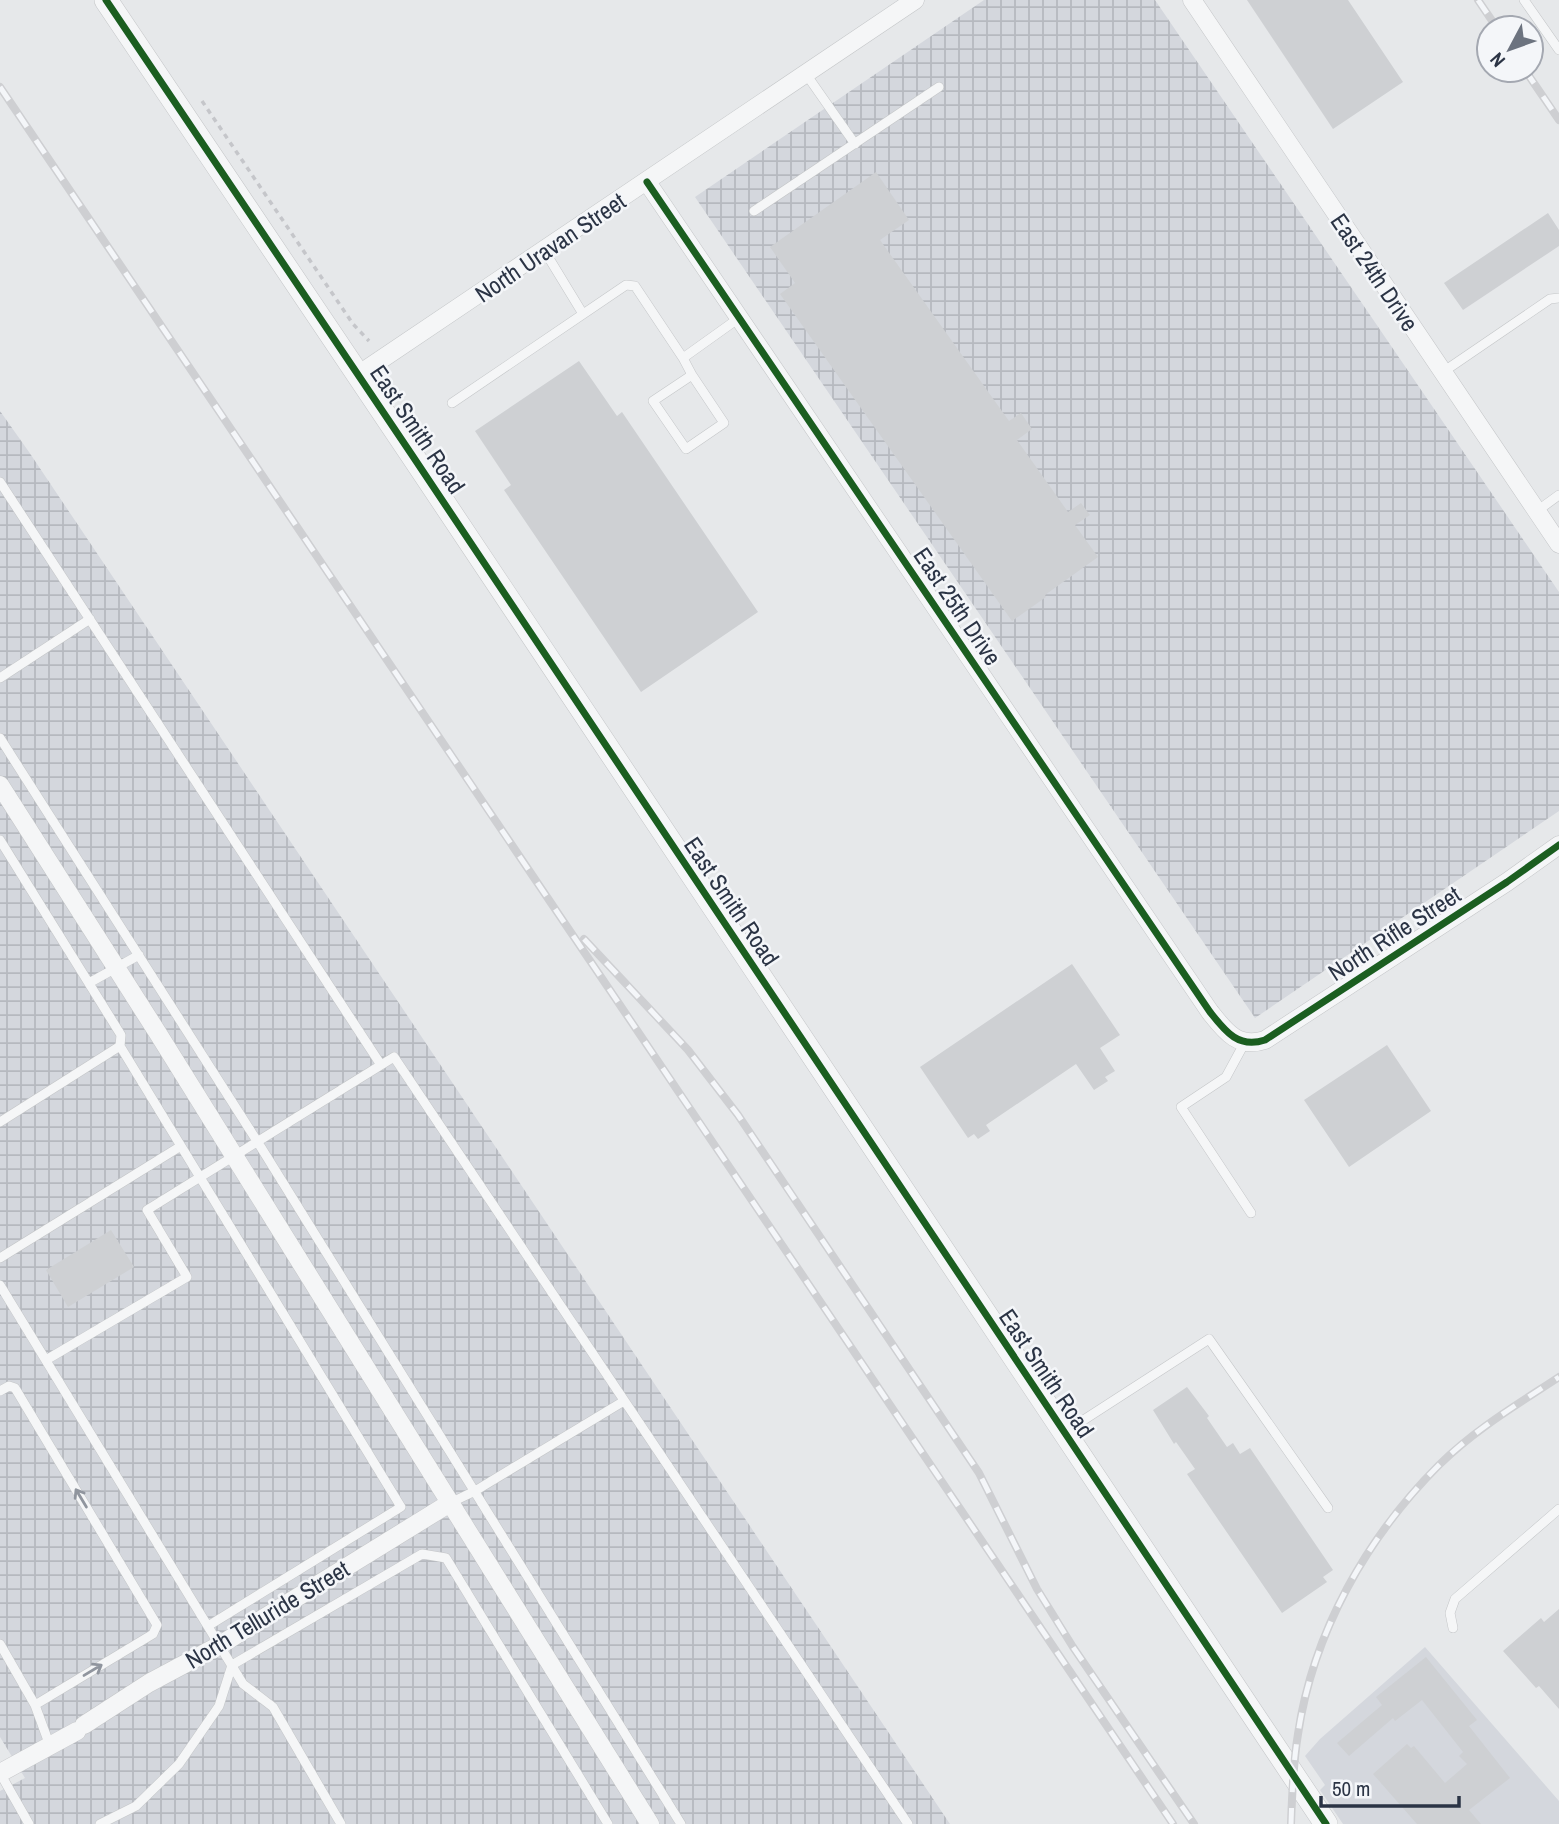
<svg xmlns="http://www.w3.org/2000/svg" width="1559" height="1824" font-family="'Archivo Narrow',sans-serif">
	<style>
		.built { fill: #d4d7dd }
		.industrial { fill: url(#industrial-grid) }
		.building { fill: #ced0d3 }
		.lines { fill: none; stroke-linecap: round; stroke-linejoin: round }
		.service-casing { stroke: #c4c6c8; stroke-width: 10 }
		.minor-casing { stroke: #c4c6c8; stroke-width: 19 }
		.tertiary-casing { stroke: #c4c6c8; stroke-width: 24 }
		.path { stroke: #c5c6ca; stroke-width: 3.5; stroke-dasharray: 5 5; stroke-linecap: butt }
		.service { stroke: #f5f6f7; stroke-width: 9 }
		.minor { stroke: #f5f6f7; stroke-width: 18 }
		.tertiary { stroke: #f5f6f7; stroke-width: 23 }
		.rail-casing { stroke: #cecfd2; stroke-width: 8 }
		.rail { stroke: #f4f6f9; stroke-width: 5; stroke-dasharray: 16; stroke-linecap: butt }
		.cycleway-casing { stroke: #f4f6f9; stroke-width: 11 }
		.cycleway { stroke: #1b5e20; stroke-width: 7 }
		.oneway { stroke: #90959e }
		.labels { text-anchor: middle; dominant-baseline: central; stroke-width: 5; stroke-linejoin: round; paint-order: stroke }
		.street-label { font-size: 24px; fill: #2b3445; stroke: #f4f6f9 }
	</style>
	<defs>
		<pattern id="industrial-grid" width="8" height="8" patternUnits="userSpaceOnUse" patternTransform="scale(1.75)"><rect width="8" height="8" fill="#d4d7dd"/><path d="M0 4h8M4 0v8" fill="none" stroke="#b6b9bf"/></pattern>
	</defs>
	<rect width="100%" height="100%" fill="#e6e8ea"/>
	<path class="built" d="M1425 1647 1559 1801V1824H1343L1320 1790 1325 1785 1305 1756 1320 1739Z"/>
	<path class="industrial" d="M984 0H1155L1559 592V811L1255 1018 695 197Z
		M0 411 29 452 950 1824H0V1791L25 1778 0 1737Z"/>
	<path class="building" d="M1247 0H1348L1403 82 1333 129Z
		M876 172 909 220 880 240 1009 421 1021 413 1032 429 1017 440 1068 512 1081 503 1090 515 1075 525 1098 557 1045 595 1046 597 1012 621 780 294 795 283 770 247Z
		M1548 213 1559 230V246L1463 310 1444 283Z
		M579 361 617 416 622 412 758 612 641 692 504 490 511 485 475 431Z
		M1072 964 1120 1035 1100 1048 1115 1071 1105 1077 1108 1081 1094 1090 1076 1064 986 1125 990 1131 978 1139 974 1134 968 1138 920 1067Z
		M1387 1045 1431 1111 1349 1167 1304 1100Z
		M111 1230 134 1267 68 1307 46 1270Z
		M1187 1387 1209 1416 1207 1418 1227 1447 1233 1443 1240 1454 1250 1448 1333 1570 1323 1577 1327 1582 1282 1613 1187 1474 1195 1469 1176 1442 1174 1444 1153 1410Z
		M1559 1609V1709L1539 1686 1536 1688 1503 1651 1541 1618 1544 1622Z
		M1426 1657 1477 1720 1469 1726 1510 1778 1469 1810 1481 1824H1417L1373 1774 1407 1744 1411 1748 1414 1746 1445 1783 1467 1764 1459 1756 1463 1752 1422 1700 1395 1721 1393 1718 1349 1756 1337 1743 1382 1705 1376 1697Z"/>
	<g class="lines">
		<g class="service-casing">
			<path id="service" d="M1524 0 1559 50
				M806 74 855 144
				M754 211 939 87
				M544 250 583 314
				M1443 372 1550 299 1559 298
				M692 375 653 401 686 449 724 423 692 375 683 358 739 318
				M452 403 626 285 635 286 683 358
				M0 482 381 1065
				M1537 511 1559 495
				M0 678 90 619
				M0 738 257 1141 681 1824
				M0 840 121 1035 120 1046
				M89 983 139 955
				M1245 1042 1226 1077 1181 1107 1251 1213
				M0 1122 120 1046 401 1507 208 1626
				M0 1258 181 1146
				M0 1285 243 1684 273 1707 341 1824
				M46 1360 187 1277 147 1210 394 1057 908 1824
				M0 1391 9 1386 15 1388 157 1625 153 1634 35 1705
				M1065 1432 1209 1339 1328 1508
				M450 1503 475 1491 624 1401
				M1453 1628 1450 1613 1455 1599 1559 1509
				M0 1644 35 1705 50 1746
				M0 1773 29 1824
				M100 1824 136 1806 179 1764 219 1706 232 1665 422 1554 446 1558 608 1824"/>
		</g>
		<g class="minor-casing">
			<path id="minor" d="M1192 0 1559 544
				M647 182 1210 1012C1225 1031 1238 1049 1265 1040L1507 882 1559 845
				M358 375 915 0
				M0 785 159 1035 650 1824
				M84 1725 149 1683 220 1645 450 1503
				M0 1773 77 1731"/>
		</g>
		<g class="tertiary-casing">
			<path id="tertiary" d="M106 0 412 455 1326 1824"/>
		</g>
		<path class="path" d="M202 101 353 324 369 341"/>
		<use href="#service" class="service"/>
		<use href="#minor" class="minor"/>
		<use href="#tertiary" class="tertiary"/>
		<g class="rail-casing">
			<path id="rail" d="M1478 0 1497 28
				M1525 70 1559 120
				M0 87 1173 1824
				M584 939 688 1050 738 1115 979 1473 1037 1589 1073 1647 1194 1824
				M1291 1824C1292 1794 1293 1764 1298 1734 1313 1632 1367 1537 1439 1465 1474 1430 1518 1404 1559 1377"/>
		</g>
		<use href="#rail" class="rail"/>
		<g class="cycleway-casing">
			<path id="cycleway" d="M106 0 412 455 1326 1824
				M647 182 1210 1012C1225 1031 1238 1049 1265 1040L1507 882 1559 845"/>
		</g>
		<use href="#cycleway" class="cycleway"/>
	</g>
	<defs><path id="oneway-shaft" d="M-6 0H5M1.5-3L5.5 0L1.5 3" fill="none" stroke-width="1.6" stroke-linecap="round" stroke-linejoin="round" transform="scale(1.75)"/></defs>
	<g class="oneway">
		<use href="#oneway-shaft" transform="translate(81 1498) rotate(-121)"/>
		<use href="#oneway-shaft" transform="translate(93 1670) rotate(-31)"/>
	</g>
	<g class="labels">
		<g class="street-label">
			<text transform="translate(550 247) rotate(-34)">North Uravan Street</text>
			<text transform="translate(1375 272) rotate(56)">East 24th Drive</text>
			<text transform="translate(418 429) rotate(56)">East Smith Road</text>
			<text transform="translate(958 606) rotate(56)">East 25th Drive</text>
			<text transform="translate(732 901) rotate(56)">East Smith Road</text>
			<text transform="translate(1394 933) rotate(-33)">North Rifle Street</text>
			<text transform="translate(1047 1373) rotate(56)">East Smith Road</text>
			<text transform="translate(267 1614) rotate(-31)">North Telluride Street</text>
		</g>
	</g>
	<g transform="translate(1510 49) rotate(229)"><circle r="33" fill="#f4f6f9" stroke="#a4a8b1" stroke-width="2"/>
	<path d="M0-5L12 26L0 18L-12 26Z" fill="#6c737f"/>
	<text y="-10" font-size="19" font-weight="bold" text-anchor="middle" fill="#2b3445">N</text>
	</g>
	<path d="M1321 1796v10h138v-10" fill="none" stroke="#2b3445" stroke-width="3.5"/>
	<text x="1332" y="1796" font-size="21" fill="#2b3445" stroke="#f4f6f9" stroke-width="5" paint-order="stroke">50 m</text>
</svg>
